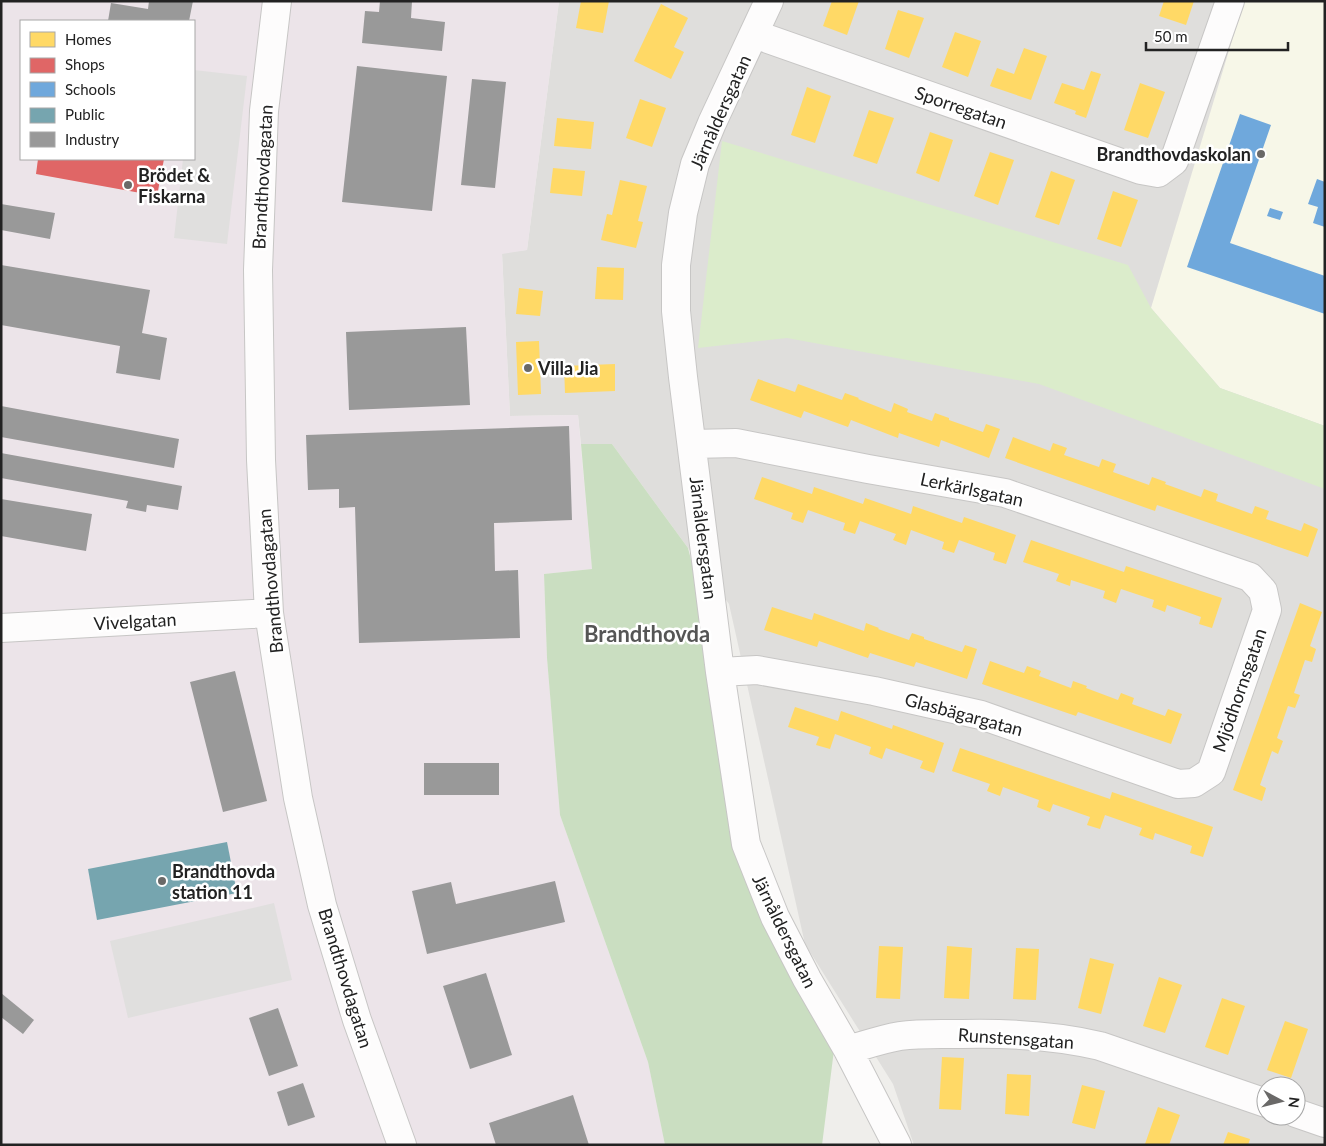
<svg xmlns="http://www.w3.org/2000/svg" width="1326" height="1146" font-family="Lato,sans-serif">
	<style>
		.residential { fill: #dfdedc; fill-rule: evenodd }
		.industrial { fill: #ece4e9; fill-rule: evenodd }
		.education { fill: #f7f7e8 }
		.grass { fill: #dbeccb }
		.forest { fill: #cadec1 }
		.parking { fill: #e0dfde }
		.homes { fill: #ffd966 }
		.shops { fill: #e06666 }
		.schools { fill: #6fa8dc }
		.public { fill: #76a5af }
		.industry { fill: #999 }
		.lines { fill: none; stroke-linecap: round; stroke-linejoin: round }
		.minor-casing { stroke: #c7c6c5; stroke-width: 30 }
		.minor { stroke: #fdfcfc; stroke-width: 28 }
		.poi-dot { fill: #6a6968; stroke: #fff; stroke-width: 2 }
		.labels { text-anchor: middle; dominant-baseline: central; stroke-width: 5; stroke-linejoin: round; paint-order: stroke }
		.street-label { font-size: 18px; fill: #222; stroke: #fff }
		.poi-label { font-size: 18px; font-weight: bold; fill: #222; stroke: #fff; text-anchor: start }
		.district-label { font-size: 22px; font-weight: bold; fill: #555; stroke: #fff }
	</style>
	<rect width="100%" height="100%" fill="#efeeeb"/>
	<path class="residential" d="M559 1H1325V1145H914L893 1084 805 944 729 604 612 444H581L578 415 510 416 502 253 527 250ZM1266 1086H1296V1116H1266Z"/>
	<path class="industrial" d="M1 1H559L527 250 502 254 510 416 578 415 592 569 544 574 547 658 560 815 648 1062 665 1145H1ZM21 21H194V159H21Z"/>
	<path class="education" d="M1244 1H1325V426L1220 388 1151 308Z"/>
	<path class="grass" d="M722 141 1128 265 1151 308 1220 388 1325 426V489L1039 384 787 338 698 348Z"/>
	<path class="forest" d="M581 444H612L688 548 718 665 738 797 836 1034 822 1145H665L648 1062 560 815 547 658 544 574 592 569Z"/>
	<path class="parking" d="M194 70 247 76 227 244 174 238 183 159H194Z
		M274 903 292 980 128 1018 110 941Z"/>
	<path class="homes" d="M581 1H609L603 33 576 28Z
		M832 1H859L847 35 823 26Z
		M1164 1H1194L1186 25 1159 16Z
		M661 4 688 18 674 47 684 52 671 79 634 61Z
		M898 10 924 18 909 58 885 49Z
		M955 32 981 41 968 77 942 67Z
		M1024 48 1047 56 1031 100 990 86 997 68 1014 74Z
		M1091 71 1101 74 1086 118 1075 114 1076 111 1054 103 1062 83 1084 90Z
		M1140 83 1165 92 1148 138 1124 130Z
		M807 87 831 96 815 143 791 135Z
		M640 99 666 108 652 147 626 138Z
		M869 110 894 118 877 164 853 156Z
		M557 118 594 122 591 149 554 146Z
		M930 132 953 140 939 182 916 173Z
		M990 152 1014 160 998 205 974 196Z
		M553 168 585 171 582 196 550 193Z
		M1051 171 1075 180 1059 225 1035 217Z
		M620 180 647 186 638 221 643 222 636 248 601 240 607 214 612 215Z
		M1113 191 1138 200 1121 247 1097 239Z
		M597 267 624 268 623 300 595 299Z
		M519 288 543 291 540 316 516 314Z
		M539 341 541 394 518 395 516 342Z
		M615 364V391L565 393 564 366Z
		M758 379 795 392 798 384 842 400 845 393 859 398 858 399 891 412 894 403 908 409 907 412 932 421 935 413 949 418V420L983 432 986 424 1000 429 989 458 941 440 939 447 899 433 898 438 851 420 848 427 804 411 801 418 750 400Z
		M1013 437 1050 451 1053 443 1067 448 1064 455 1099 467 1102 459 1116 464 1113 472 1149 485 1152 477 1166 482 1165 484 1201 497 1204 489 1218 494 1216 501 1252 514 1255 506 1269 511 1266 519 1301 531 1304 523 1318 529 1308 557 1157 505 1155 511 1005 458Z
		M762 477 812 494 814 487 863 504 865 498 911 514 913 506 962 523 964 517 1016 535 1006 564 993 560 995 553 959 540 954 553 942 549 944 542 911 530 906 545 893 540 896 534 860 521 855 534 843 530 845 523 808 510 803 523 791 519 793 513 754 499Z
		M1031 540 1124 572 1126 566 1222 598 1212 628 1199 624 1201 617 1167 605 1165 612 1152 607 1154 600 1121 589 1116 603 1103 598 1105 591 1071 580 1070 586 1056 581 1059 574 1023 562Z
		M1300 603 1322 612 1310 646 1316 649 1312 662 1305 660 1294 693 1300 695 1295 708 1288 706 1277 738 1283 741 1278 754 1272 751 1260 785 1266 788 1262 801 1233 790Z
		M772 607 812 620 814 613 864 631 866 623 879 628 878 629 909 640 912 633 924 637V639L962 652 965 645 977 649 967 679 916 662 914 667 870 653 868 658 819 641 817 647 764 630Z
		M990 661 1024 673 1027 666 1041 671 1039 676 1071 688 1073 681 1087 686 1086 688 1118 700 1121 693 1134 698 1132 704 1165 716 1168 709 1182 714 1171 744 1078 712 1076 716 982 684Z
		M795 707 838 721 841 711 892 729 893 725 944 743 934 773 920 768 923 761 886 748 882 759 869 754 871 747 835 734 830 749 816 745 819 737 788 727Z
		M960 748 1110 799 1112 792 1213 827 1203 857 1190 853 1192 846 1155 833 1153 840 1139 835 1142 828 1105 815 1100 829 1087 825 1090 817 1053 804 1050 812 1037 807 1039 800 1003 787 1000 796 987 791 990 784 952 771Z
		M879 946 903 947 900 999 876 998Z
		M947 946 972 948 969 999 944 998Z
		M1016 948 1039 949 1036 1000 1013 999Z
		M1090 958 1114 964 1101 1014 1078 1008Z
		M1159 977 1182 985 1165 1033 1143 1026Z
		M1222 998 1245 1006 1228 1055 1205 1047Z
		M1285 1021 1308 1029 1291 1078 1267 1070Z
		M942 1057 964 1058 961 1110 939 1109Z
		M1007 1074 1031 1075 1029 1116 1005 1114Z
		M1082 1085 1105 1091 1095 1129 1072 1123Z
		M1158 1107 1180 1115 1169 1145 1145 1144Z
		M1228 1132 1250 1139 1248 1145H1223Z"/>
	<path class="shops" d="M38 159H164L157 196 36 174Z"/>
	<path class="schools" d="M1240 114 1271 125 1230 243 1325 276V314L1187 267Z
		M1317 179 1325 182V227L1313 223 1318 207 1308 204Z
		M1270 208 1283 212 1280 220 1267 216Z"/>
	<path class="public" d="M227 842 237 893 97 920 88 869Z"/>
	<path class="industry" d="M149 1H193L189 21H108L111 3 148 9Z
		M380 1H412L411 18 445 22 442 51 362 43 365 11 379 12Z
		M357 66 447 76 432 211 342 202Z
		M472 79 506 82 495 188 461 185Z
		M1 204 55 213 50 239 1 230Z
		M1 265 150 290 142 333 167 338 160 380 116 373 120 346 1 325Z
		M466 327 470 405 349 410 346 332Z
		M1 406 179 439 174 468 1 437Z
		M569 426 572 520 494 523 495 571 518 570 520 638 359 643 355 507 339 508V489L308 490 306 435Z
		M1 453 182 486 178 510 147 505 146 512 126 508 128 501 1 478Z
		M1 499 92 514 86 551 1 536Z
		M235 671 267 801 223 812 190 682Z
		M424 763H499V795H424Z
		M555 881 565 922 427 954 412 891 451 882 456 904Z
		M486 973 512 1055 470 1069 443 986Z
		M1 993 34 1020 23 1034 1 1017Z
		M278 1008 298 1066 269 1076 249 1018Z
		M303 1083 315 1117 288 1126 277 1092Z
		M573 1095 589 1145H496L489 1123Z"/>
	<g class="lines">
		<g class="minor-casing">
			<path id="minor" d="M277 1 264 111 258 270 261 460 269 613 298 798 322 905 357 1020 402 1145
				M769 1 712 123 695 164 683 213 676 265V311L683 377 720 672 746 844 775 917 807 979 848 1050 897 1145
				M754 34 1141 170 1158 173 1174 161 1230 1
				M692 444 736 443 868 469 1005 493 1250 577 1263 591 1267 610 1211 772 1194 783 1178 784 981 715 874 691 757 670 720 672
				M1 628 269 613
				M848 1050C865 1045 882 1039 900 1036 920 1033 942 1034 962 1034 1009 1033 1054 1035 1100 1046L1266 1103
				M1296 1113 1325 1123"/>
		</g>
		<use href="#minor" class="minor"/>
	</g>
	<g class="poi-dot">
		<circle cx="1261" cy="154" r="5"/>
		<circle cx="128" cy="185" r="5"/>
		<circle cx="528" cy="368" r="5"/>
		<circle cx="162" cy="881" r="5"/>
	</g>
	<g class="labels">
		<g class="street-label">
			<text transform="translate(961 107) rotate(19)">Sporregatan</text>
			<text transform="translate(720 112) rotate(-66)">Järnåldersgatan</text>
			<text transform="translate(262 177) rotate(-87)">Brandthovdagatan</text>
			<text transform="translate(972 489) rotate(12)">Lerkärlsgatan</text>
			<text transform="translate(704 538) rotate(83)">Järnåldersgatan</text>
			<text transform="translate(270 581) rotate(-95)">Brandthovdagatan</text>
			<text transform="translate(135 621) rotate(-3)">Vivelgatan</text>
			<text transform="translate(1239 690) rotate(-71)">Mjödhornsgatan</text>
			<text transform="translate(964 714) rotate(15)">Glasbägargatan</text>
			<text transform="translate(785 931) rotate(64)">Järnåldersgatan</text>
			<text transform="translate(346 978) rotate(73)">Brandthovdagatan</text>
			<text transform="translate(1016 1038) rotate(4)">Runstensgatan</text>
		</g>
		<g class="poi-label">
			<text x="1251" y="154" text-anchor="end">Brandthovdaskolan</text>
			<text x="138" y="175">Brödet &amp;<tspan x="138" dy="21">Fiskarna</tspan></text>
			<text x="538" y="368">Villa Jia</text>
			<text x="172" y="871">Brandthovda<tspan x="172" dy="21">station 11</tspan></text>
		</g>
		<g class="district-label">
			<text x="647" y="633">Brandthovda</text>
		</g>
	</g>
	<rect width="1326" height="1146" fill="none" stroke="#222222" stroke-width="5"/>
	<rect x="20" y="20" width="175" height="140" fill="#ffffff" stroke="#a7a7a7"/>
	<rect x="30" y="32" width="25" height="15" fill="#ffd966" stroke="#a7a7a7"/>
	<text x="65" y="45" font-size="15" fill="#222222">Homes</text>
	<rect x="30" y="58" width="25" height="15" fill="#e06666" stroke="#a7a7a7"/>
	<text x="65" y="70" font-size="15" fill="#222222">Shops</text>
	<rect x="30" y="82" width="25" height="15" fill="#6fa8dc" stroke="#a7a7a7"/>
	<text x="65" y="95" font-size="15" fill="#222222">Schools</text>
	<rect x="30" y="108" width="25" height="15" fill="#76a5af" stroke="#a7a7a7"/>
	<text x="65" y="120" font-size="15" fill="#222222">Public</text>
	<rect x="30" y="132" width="25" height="15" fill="#999999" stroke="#a7a7a7"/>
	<text x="65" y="145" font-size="15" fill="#222222">Industry</text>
	<g transform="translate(1281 1101) rotate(97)"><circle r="24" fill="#ffffff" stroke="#a7a7a7"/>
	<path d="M0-4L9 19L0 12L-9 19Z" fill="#6a6968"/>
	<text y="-8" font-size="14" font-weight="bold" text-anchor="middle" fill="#222222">N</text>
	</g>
	<path d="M1146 42v8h142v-8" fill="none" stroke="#222222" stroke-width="2.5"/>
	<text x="1154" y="42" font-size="15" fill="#222222" stroke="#ffffff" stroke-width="4" paint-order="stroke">50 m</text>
</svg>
